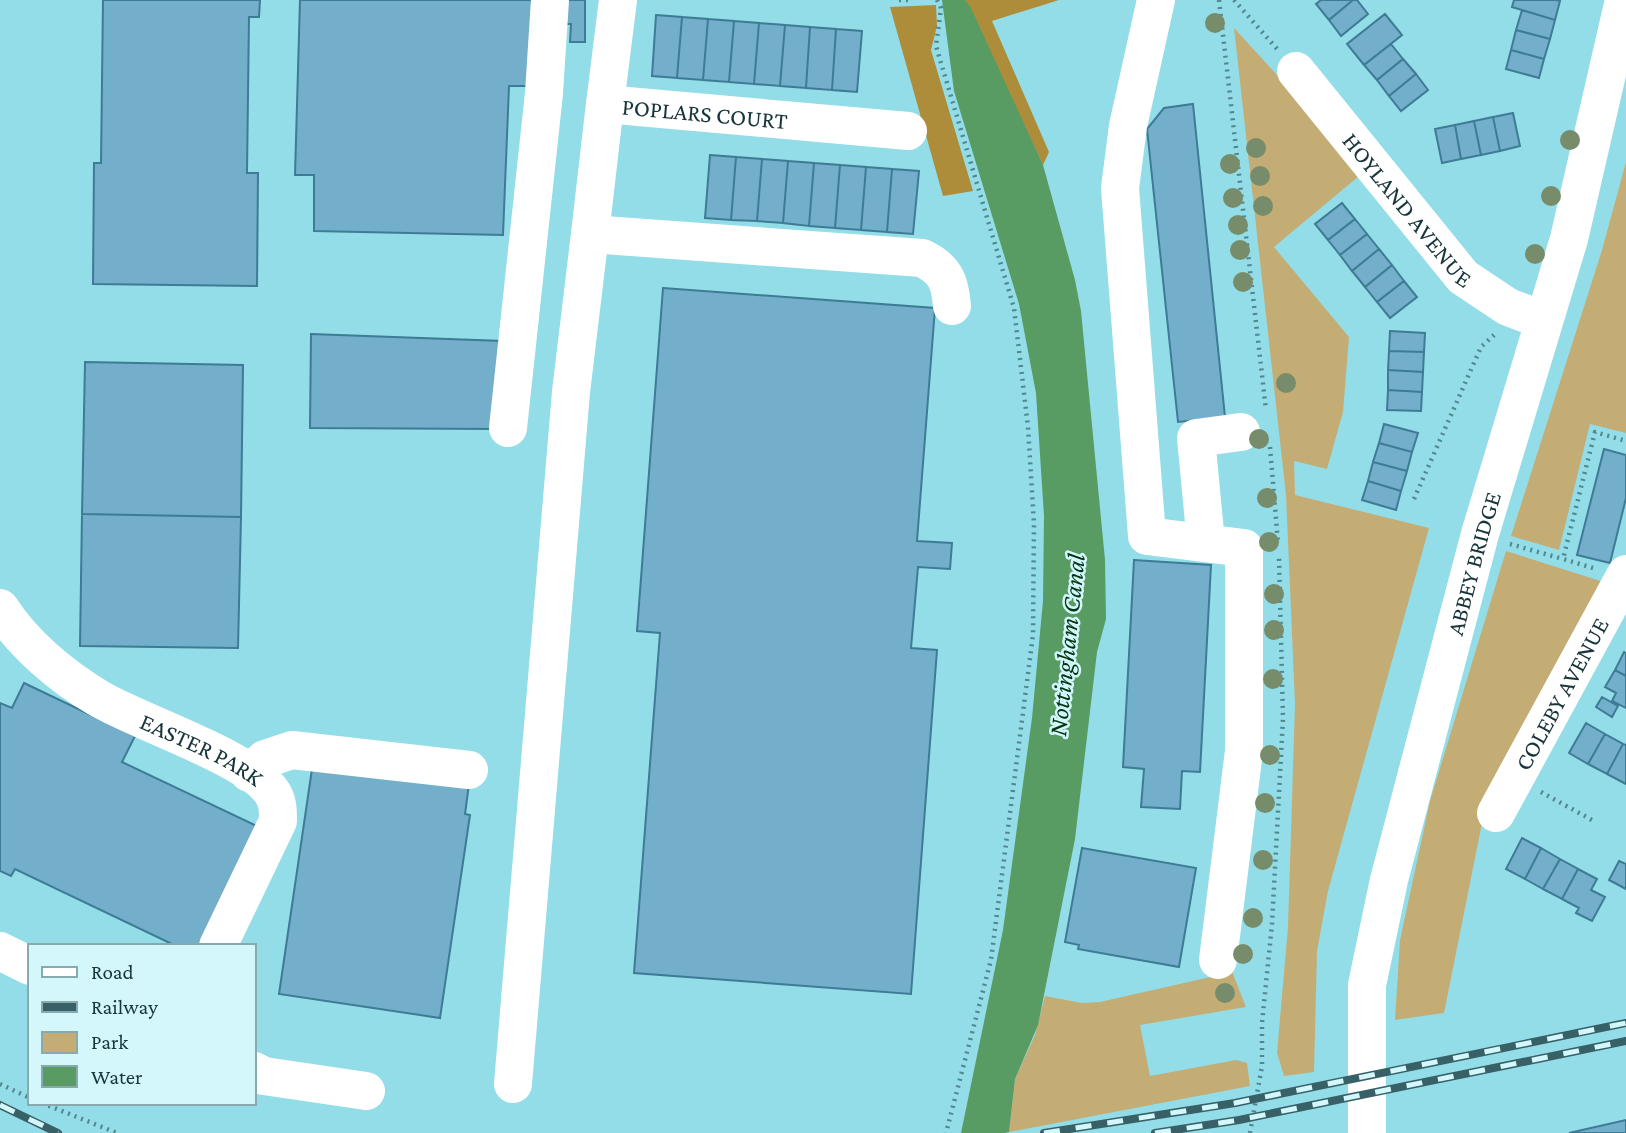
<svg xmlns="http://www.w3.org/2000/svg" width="1626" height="1133" font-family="'Crimson Pro',serif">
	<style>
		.green { fill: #c4ad75 }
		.forest { fill: #ad8d3a }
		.water { fill: #589b63 }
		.building { fill: #73afcb; stroke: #3e7b94; stroke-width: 2 }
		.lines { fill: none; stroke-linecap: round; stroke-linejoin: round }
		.path { stroke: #52868d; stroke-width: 4.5; stroke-dasharray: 2 5; stroke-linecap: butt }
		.minor { stroke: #fff; stroke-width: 38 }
		.major { stroke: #fff; stroke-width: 38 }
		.rail-casing { stroke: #376067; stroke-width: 8 }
		.rail { stroke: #d4f7fc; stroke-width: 5; stroke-dasharray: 16; stroke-linecap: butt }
		.tree { fill: #768c6b }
		.labels { text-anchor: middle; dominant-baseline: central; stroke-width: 5; stroke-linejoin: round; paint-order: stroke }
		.street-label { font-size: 24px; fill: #17353a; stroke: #d4f7fc }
		.water-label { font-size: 26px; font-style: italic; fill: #003510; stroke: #d4f7fc }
	</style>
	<rect width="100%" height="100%" fill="#93dde8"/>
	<path class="green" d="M1234 28 1365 171 1274 247 1349 337 1343 412 1327 469 1294 461 1295 495 1429 528 1328 891 1317 951 1314 1072 1284 1076 1277 1053 1288 927 1295 704 1286 495Z
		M1626 162V433L1590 424 1559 550 1511 536 1602 250Z
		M1506 551 1610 584 1483 818 1444 1013 1395 1020 1400 940 1430 801Z
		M1231 969 1246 1007 1140 1025 1150 1076 1236 1060 1247 1063 1250 1086 1009 1132 1015 1079 1035 1035 1045 996 1082 1003 1100 1002 1228 973Z"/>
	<path class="forest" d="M965 0H1059L992 21 1049 152 1043 165Z
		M936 5 937 26 931 50 973 191 943 196 890 7Z"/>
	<path class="water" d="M942 0H965L970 6 1043 165 1075 280 1081 311 1105 560 1106 619 1097 652 1075 839 1038 1025 1015 1079 1009 1132 1005 1133H961L1003 930 1032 718 1043 601 1044 516 1036 393 1019 304 954 91Z"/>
	<path class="building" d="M103 0H260L259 17H249L247 173H258L257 286 93 284 94 163H101Z
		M300 0H533L529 86H509L503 235 314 231V175H295Z
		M565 0H585V42H570L571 24H565Z
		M1321 0H1353L1329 20 1316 4Z
		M1353 0H1357L1368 14 1341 36 1329 20Z
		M1514 0H1556L1560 1 1555 20 1512 7Z
		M1522 10 1555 20 1550 39 1516 30Z
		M1385 14 1402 35 1364 65 1347 44Z
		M656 15 682 17 677 78 652 76Z
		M682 17 708 19 703 80 677 78Z
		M708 19 734 21 729 82 703 80Z
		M734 21 759 23 754 84 729 82Z
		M759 23 785 25 780 86 754 84Z
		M785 25 810 27 806 88 780 86Z
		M810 27 836 29 832 90 806 88Z
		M836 29 862 31 857 92 832 90Z
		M1516 30 1550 39 1544 59 1511 50Z
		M1391 44 1403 59 1377 80 1364 65Z
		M1511 50 1544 59 1539 78 1506 69Z
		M1403 59 1416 74 1389 96 1377 80Z
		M1416 74 1428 90 1401 111 1389 96Z
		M1193 104 1225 417 1178 422 1147 129 1164 108Z
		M1513 113 1520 146 1500 151 1493 117Z
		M1493 117 1500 151 1481 155 1474 121Z
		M1474 121 1481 155 1461 159 1455 125Z
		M1455 125 1461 159 1442 163 1435 129Z
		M710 155 736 157 731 220 705 218Z
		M736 157 762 159 757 221 731 220Z
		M762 159 788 161 783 223 757 221Z
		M788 161 814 163 809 226 783 223Z
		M814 163 840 165 835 228 809 226Z
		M840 165 866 167 861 230 835 228Z
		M866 167 892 169 887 232 861 230Z
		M892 169 919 171 913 234 887 232Z
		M1342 203 1355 219 1328 240 1315 224Z
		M1355 219 1367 234 1340 255 1328 240Z
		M1367 234 1379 249 1352 271 1340 255Z
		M1379 249 1392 265 1365 287 1352 271Z
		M1392 265 1404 281 1377 302 1365 287Z
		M1404 281 1417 297 1390 318 1377 302Z
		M663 288 935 308 917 541 952 543 950 569 918 567 911 648 937 650 911 994 634 973 660 633 637 631Z
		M1390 331 1425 333 1424 352 1389 351Z
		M311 334 503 341 496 429 310 428Z
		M1389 351 1424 352 1423 372 1388 370Z
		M85 362 243 365 241 517 82 514Z
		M1388 370 1423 372 1422 392 1388 390Z
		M1388 390 1422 392 1421 411 1387 410Z
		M1384 424 1418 433 1412 452 1379 443Z
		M1379 443 1412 452 1407 471 1373 462Z
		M1604 449 1626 455V498L1610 563 1577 555Z
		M1373 462 1407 471 1401 491 1368 481Z
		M1368 481 1401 491 1396 510 1362 500Z
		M82 514 241 517 238 648 80 646Z
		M1134 560 1211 565 1200 772 1182 771 1180 809 1141 807 1144 769 1123 767Z
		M1624 652 1626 653V676L1615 670Z
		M1615 670 1626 676V708L1612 701 1616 693 1605 687Z
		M24 683 135 736 122 762 261 828 205 946H176L15 869 11 876 0 871V703L12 708Z
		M1602 697 1618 706 1612 717 1596 707Z
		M1586 723 1605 734 1588 764 1569 753Z
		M1605 734 1623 744 1607 774 1588 764Z
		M1623 744 1626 745V784L1607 774Z
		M313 762 469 784 465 814 470 815 440 1018 279 994Z
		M1522 838 1541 848 1525 879 1506 869Z
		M1082 848 1196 868 1179 967 1078 949 1079 945 1065 942Z
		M1541 848 1560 859 1543 889 1525 879Z
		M1560 859 1578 869 1562 899 1543 889Z
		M1619 861 1626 864V889L1609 880Z
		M1578 869 1597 879 1591 890 1605 897 1592 921 1576 913 1579 908 1562 899Z
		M1626 1120V1133H1569Z"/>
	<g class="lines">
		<path class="path" d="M899 0H909
			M937 0 941 8 936 46 1014 308 1028 427 1034 524 1033 635 991 960 946 1133
			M1219 0 1266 410
			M1234 0 1277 49
			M1270 447 1278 543
			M1414 499 1481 347 1494 335
			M1510 544 1563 559
			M1593 568 1563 559 1595 432 1626 441
			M1541 792 1592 820
			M0 1084 30 1098
			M42 1103 117 1133
			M1250 1133 1262 1066V1023L1272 924 1283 718 1279 558"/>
		<g class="minor">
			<path id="s1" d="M618 0 605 104 908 131"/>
			<path d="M1156 0 1128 126 1120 188 1147 536 1244 548V751L1218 960"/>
			<path id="s2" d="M1296 71 1463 277 1508 307 1543 320"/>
			<path d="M605 104 590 234 922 258C945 269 950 281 952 306"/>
			<path d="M508 428 544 93 550 0"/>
			<path d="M1206 543 1196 438 1241 432"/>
			<path id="s3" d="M0 608C23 644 61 676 98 698 138 722 247 757 271 791 278 800 278 810 278 821L218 946"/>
			<path d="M249 773 265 759 292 750 469 770"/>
			<path id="s4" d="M1496 813 1626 574"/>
			<path d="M0 951 30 966"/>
			<path d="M254 1071 264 1076 366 1091"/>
			<path d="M513 1084 571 392 590 234"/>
		</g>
		<path class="major" id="s5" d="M1367 1133V985L1389 880 1480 534 1569 239 1624 0"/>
		<g class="rail-casing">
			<path id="rail" d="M0 1105 58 1133
				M1044 1133 1235 1103 1626 1023
				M1155 1133 1239 1120 1626 1041"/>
		</g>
		<use href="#rail" class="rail"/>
	</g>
	<g class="tree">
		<circle cx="1215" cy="23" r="10"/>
		<circle cx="1570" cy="140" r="10"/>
		<circle cx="1256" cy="148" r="10"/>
		<circle cx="1230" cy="164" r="10"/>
		<circle cx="1260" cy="176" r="10"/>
		<circle cx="1551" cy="196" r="10"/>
		<circle cx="1233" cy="198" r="10"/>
		<circle cx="1263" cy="206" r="10"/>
		<circle cx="1238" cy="225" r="10"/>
		<circle cx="1240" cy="250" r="10"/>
		<circle cx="1535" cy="254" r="10"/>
		<circle cx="1243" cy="282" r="10"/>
		<circle cx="1286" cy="383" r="10"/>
		<circle cx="1259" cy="439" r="10"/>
		<circle cx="1267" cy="498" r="10"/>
		<circle cx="1269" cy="542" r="10"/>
		<circle cx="1274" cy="594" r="10"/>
		<circle cx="1274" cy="630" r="10"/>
		<circle cx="1273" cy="679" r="10"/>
		<circle cx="1270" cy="755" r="10"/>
		<circle cx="1265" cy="803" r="10"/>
		<circle cx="1263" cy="860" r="10"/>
		<circle cx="1253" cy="918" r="10"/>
		<circle cx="1243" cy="954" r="10"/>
		<circle cx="1225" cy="993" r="10"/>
	</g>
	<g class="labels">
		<g class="street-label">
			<text stroke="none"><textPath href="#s1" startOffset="205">POPLARS COURT</textPath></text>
			<text stroke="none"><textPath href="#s2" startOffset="178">HOYLAND AVENUE</textPath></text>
			<text stroke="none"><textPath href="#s5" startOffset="583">ABBEY BRIDGE</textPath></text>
			<text stroke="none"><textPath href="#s4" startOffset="136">COLEBY AVENUE</textPath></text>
			<text stroke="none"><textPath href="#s3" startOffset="250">EASTER PARK</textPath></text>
		</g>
		<g class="water-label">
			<text transform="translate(1067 645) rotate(-84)">Nottingham Canal</text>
		</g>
	</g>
	<rect x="28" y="944" width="228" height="161" fill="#d4f7fc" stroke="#88a9ae" stroke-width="2"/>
	<rect x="42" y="967" width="35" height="10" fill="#ffffff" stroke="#88a9ae" stroke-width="2"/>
	<text x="91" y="979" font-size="21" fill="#17353a">Road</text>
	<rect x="42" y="1002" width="35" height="10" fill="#376067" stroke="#88a9ae" stroke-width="2"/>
	<text x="91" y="1014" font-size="21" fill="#17353a">Railway</text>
	<rect x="42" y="1032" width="35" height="21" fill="#c4ad75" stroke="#88a9ae" stroke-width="2"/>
	<text x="91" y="1049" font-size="21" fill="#17353a">Park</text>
	<rect x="42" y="1066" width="35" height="21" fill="#589b63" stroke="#88a9ae" stroke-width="2"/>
	<text x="91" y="1084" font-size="21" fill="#17353a">Water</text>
</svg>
